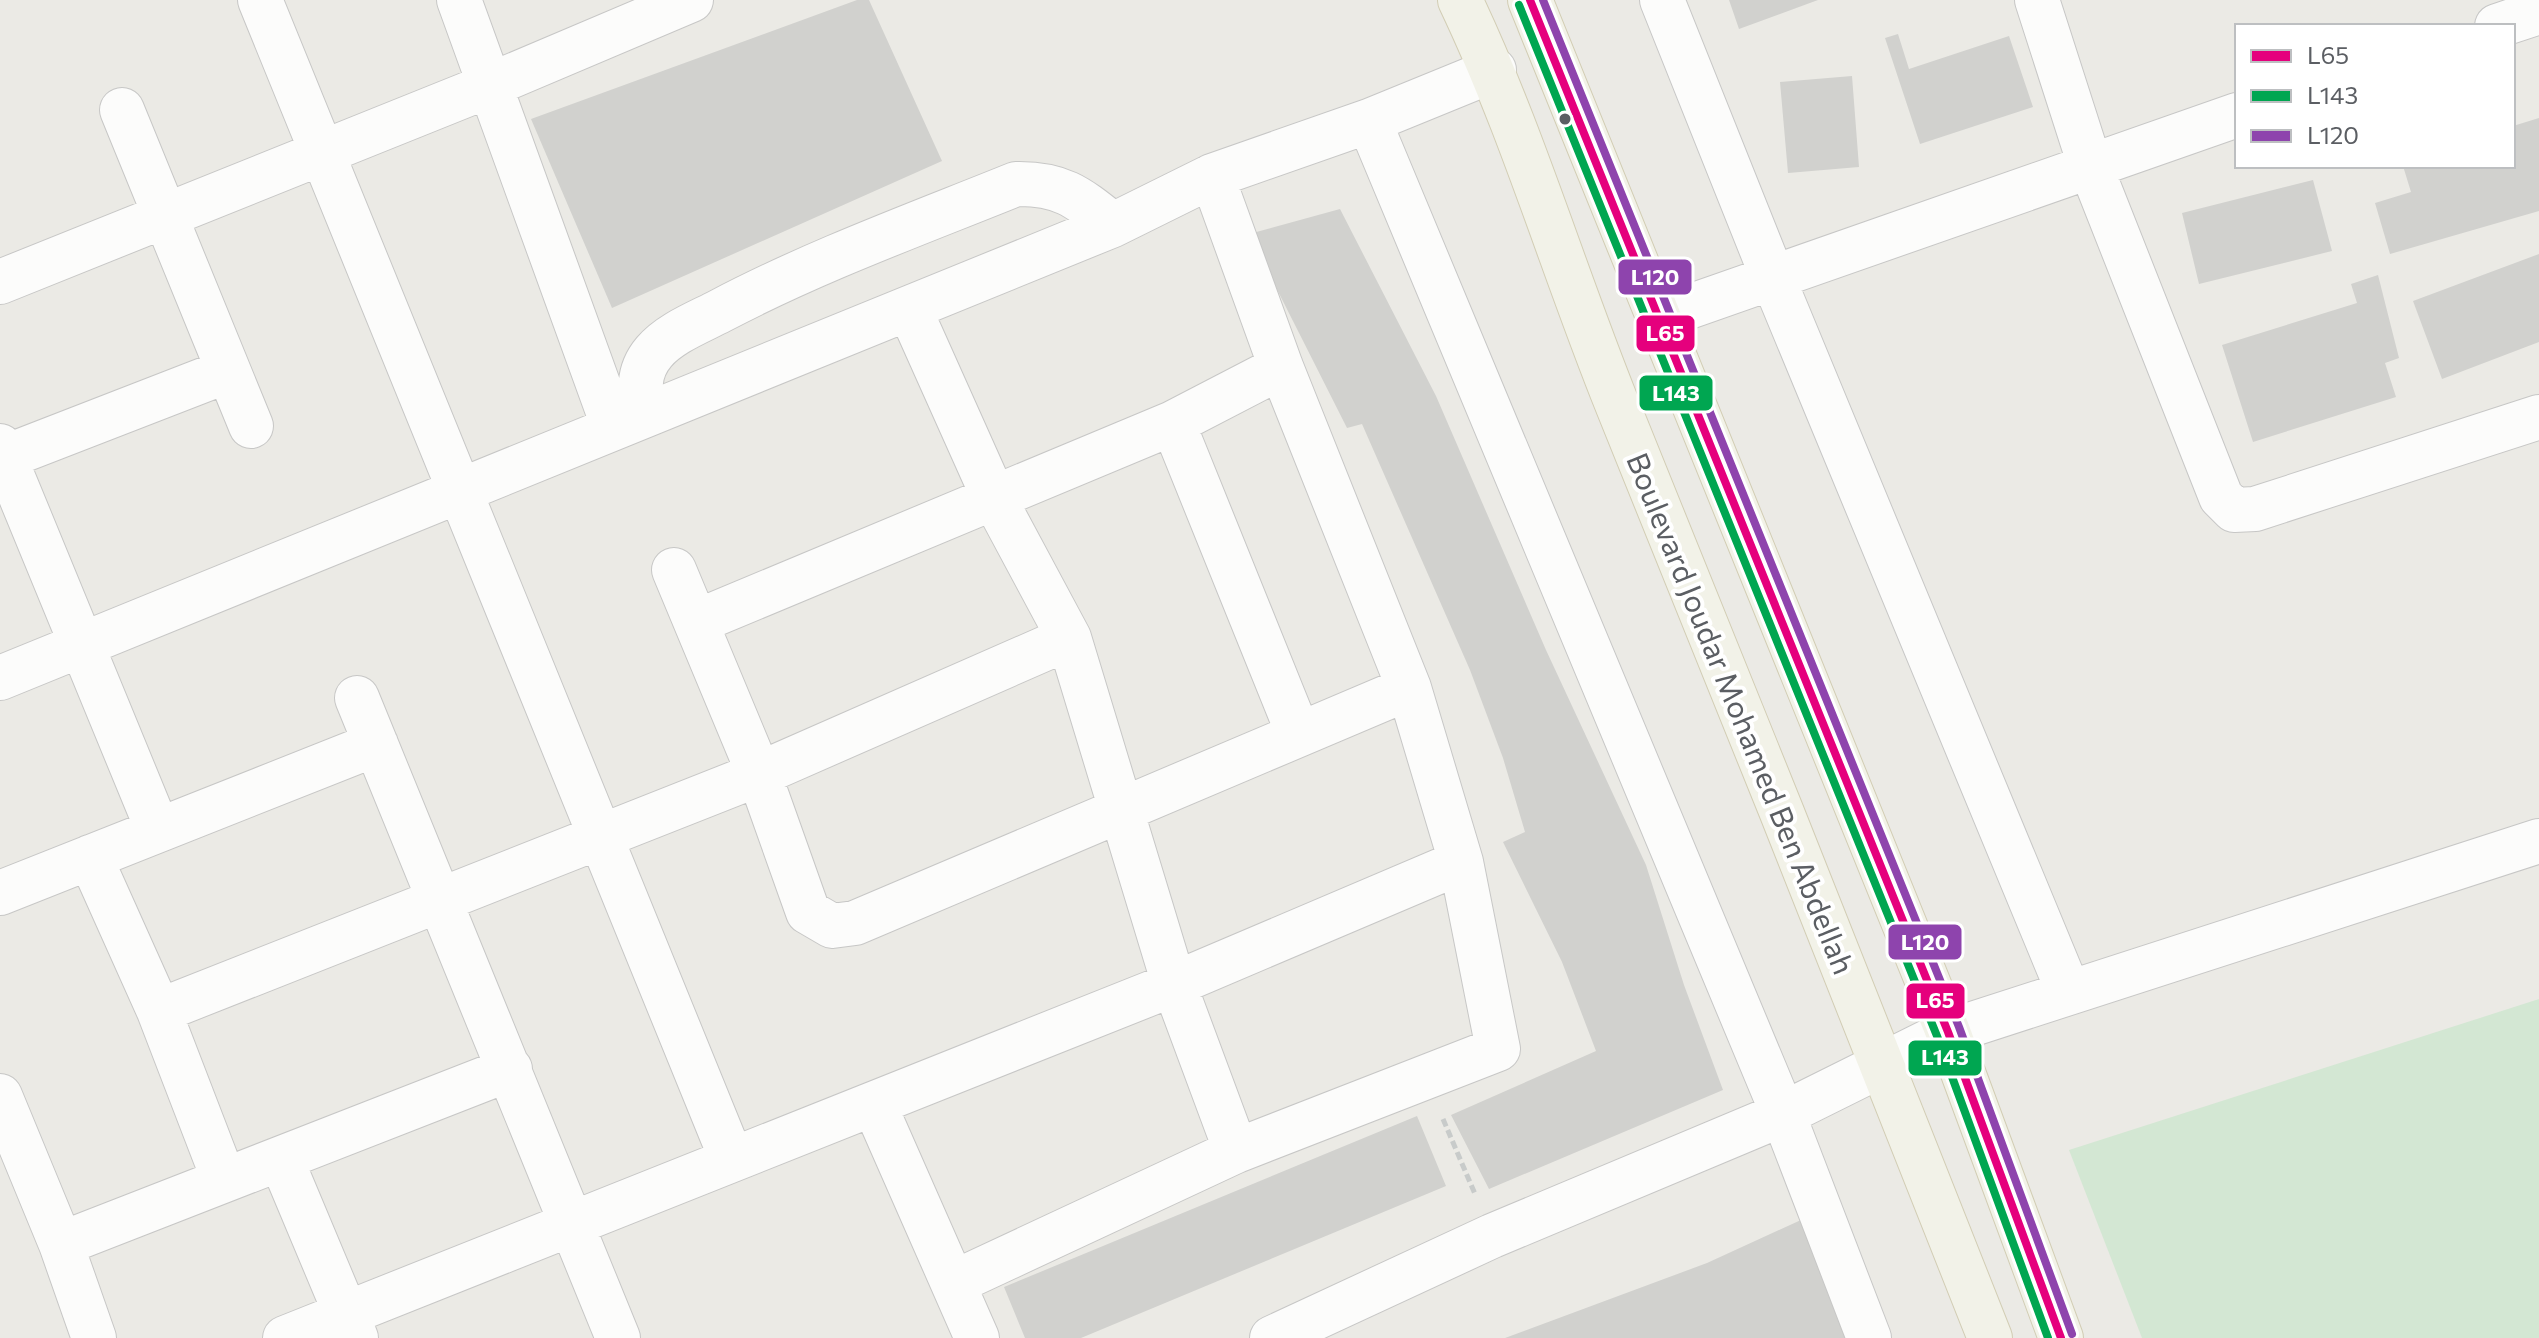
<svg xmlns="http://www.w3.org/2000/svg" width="2539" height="1338" font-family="Commissioner,sans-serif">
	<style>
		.green { fill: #d3e7d3 }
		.building { fill: #d1d1ce }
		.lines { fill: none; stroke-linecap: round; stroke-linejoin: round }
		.minor-casing { stroke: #c7c7c6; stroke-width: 46 }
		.major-casing { stroke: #d2cdb4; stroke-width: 46 }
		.path { stroke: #c8cbca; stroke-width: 5; stroke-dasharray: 8 4; stroke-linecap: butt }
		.minor { stroke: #fcfcfb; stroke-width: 44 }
		.major { stroke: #f2f2e8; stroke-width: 44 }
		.bus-1-casing { stroke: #fff; stroke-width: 14 }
		.bus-2-casing { stroke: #fff; stroke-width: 14 }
		.bus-3-casing { stroke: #fff; stroke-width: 14 }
		.bus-1 { stroke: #e5007d; stroke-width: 8 }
		.bus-2 { stroke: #00a651; stroke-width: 8 }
		.bus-3 { stroke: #8e44ad; stroke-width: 8 }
		.bus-dot { fill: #5b5e63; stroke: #fff; stroke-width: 3 }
		.labels { text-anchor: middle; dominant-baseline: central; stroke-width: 8; stroke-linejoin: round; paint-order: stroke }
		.street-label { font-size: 30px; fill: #5b5e63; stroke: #fff }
		.line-badge { stroke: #fff; stroke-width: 3 }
		.badge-label { font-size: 22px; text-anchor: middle; font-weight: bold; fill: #fff }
	</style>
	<rect width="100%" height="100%" fill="#ebeae5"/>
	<path class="green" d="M2539 999V1338H2142L2069 1150Z"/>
	<path class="building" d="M857 0H869L942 161 612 308 531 119Z
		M1729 0H1818L1739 29Z
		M1898 34 1909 69 2009 36 2033 107 1920 144 1885 38Z
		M1852 76 1859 167 1788 173 1780 82Z
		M2539 118V211L2390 254 2375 203 2411 192 2403 166H2513V126Z
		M2313 180 2332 251 2199 284 2182 213Z
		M1340 209 1436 396 1546 650 1646 865 1684 985 1723 1090 1489 1189 1451 1115 1596 1051 1562 962 1503 842 1525 832 1503 758 1470 670 1362 424 1347 428 1249 234Z
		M2539 254V342L2442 379 2413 301Z
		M2378 275 2399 358 2385 363 2396 397 2253 442 2222 345 2357 303 2351 284Z
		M1417 1116 1446 1186 1081 1338H1025L1004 1287Z
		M1801 1220 1851 1338H1505L1707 1263Z"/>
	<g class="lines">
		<g class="minor-casing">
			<path id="minor" d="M260 0 732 1160
				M459 0 614 428
				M1662 0 1773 278 2069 993
				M2037 0 2090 165 2221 497 2234 510 2255 509 2539 417
				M2497 26 2539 12
				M122 110 251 426
				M1369 121 1783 1114 1869 1338
				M0 282 488 86 691 0
				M909 308 994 498 1069 638 1174 984 1236 1151
				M1660 317 2237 115
				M645 415C639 393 637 372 654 352 670 333 699 322 720 311 815 261 917 224 1016 184 1062 183 1079 198 1113 225
				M1173 423 1298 733
				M0 446 157 828
				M0 459 227 371
				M674 570 759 774 808 912 832 926 855 923 1409 688
				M696 622 1173 423 1281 367
				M0 678 1113 225 1212 176 1369 121 1494 70
				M357 698 618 1338
				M90 857 159 1011 224 1180
				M0 893 376 744
				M159 1011 759 774 1069 638
				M0 1096 61 1244 94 1338
				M874 1104 977 1338
				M281 1159 356 1338
				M61 1244 510 1069
				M953 1283 1236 1151 1498 1049 1461 862 1409 688 1281 367 1212 176
				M285 1338 1174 984 1461 862
				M1272 1338 1492 1236 1783 1114 1948 1032 2539 841"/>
		</g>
		<g class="major-casing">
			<path id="major" d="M1460 0C1522 130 1563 270 1617 404 1743 715 1868 1025 1990 1338
				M1530 0 1948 1032 2061 1338"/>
		</g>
		<path class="path" d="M1443 1119 1475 1194"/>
		<use href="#minor" class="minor"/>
		<use href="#major" class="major"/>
		<g class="bus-1-casing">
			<path id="bus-1" d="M1530 0 1948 1032 2061 1338"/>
		</g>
		<g class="bus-2-casing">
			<path id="bus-2" d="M1519 5 1937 1036 2048 1338"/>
		</g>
		<g class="bus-3-casing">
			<path id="bus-3" d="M1543 0 1959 1027 2072 1334"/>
		</g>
		<use href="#bus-1" class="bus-1"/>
		<use href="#bus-2" class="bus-2"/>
		<use href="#bus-3" class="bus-3"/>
	</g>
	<circle class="bus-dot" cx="1565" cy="119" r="7"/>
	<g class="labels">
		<g class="street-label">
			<text transform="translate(1742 713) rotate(68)">Boulevard Joudar Mohamed Ben Abdellah</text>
		</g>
	</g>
	<g class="line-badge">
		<rect x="1617" y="258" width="76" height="38" rx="8" fill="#8e44ad"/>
		<rect x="1635" y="314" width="61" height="39" rx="8" fill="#e5007d"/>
		<rect x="1638" y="374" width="76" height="38" rx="8" fill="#00a651"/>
		<rect x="1887" y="923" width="76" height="38" rx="8" fill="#8e44ad"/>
		<rect x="1905" y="982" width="61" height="38" rx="8" fill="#e5007d"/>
		<rect x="1907" y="1039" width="76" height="38" rx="8" fill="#00a651"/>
	</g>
	<g class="badge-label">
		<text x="1655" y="285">L120</text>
		<text x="1665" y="341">L65</text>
		<text x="1676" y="401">L143</text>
		<text x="1925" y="950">L120</text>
		<text x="1935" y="1008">L65</text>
		<text x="1945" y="1065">L143</text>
	</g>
	<rect x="2235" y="24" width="280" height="144" fill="#ffffff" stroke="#bdbfc1" stroke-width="2"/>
	<rect x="2251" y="50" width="40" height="12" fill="#e5007d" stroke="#bdbfc1" stroke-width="2"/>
	<text x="2307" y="64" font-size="24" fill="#5b5e63">L65</text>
	<rect x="2251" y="90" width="40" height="12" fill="#00a651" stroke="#bdbfc1" stroke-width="2"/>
	<text x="2307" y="104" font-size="24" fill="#5b5e63">L143</text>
	<rect x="2251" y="130" width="40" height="12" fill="#8e44ad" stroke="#bdbfc1" stroke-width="2"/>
	<text x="2307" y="144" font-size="24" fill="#5b5e63">L120</text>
</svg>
